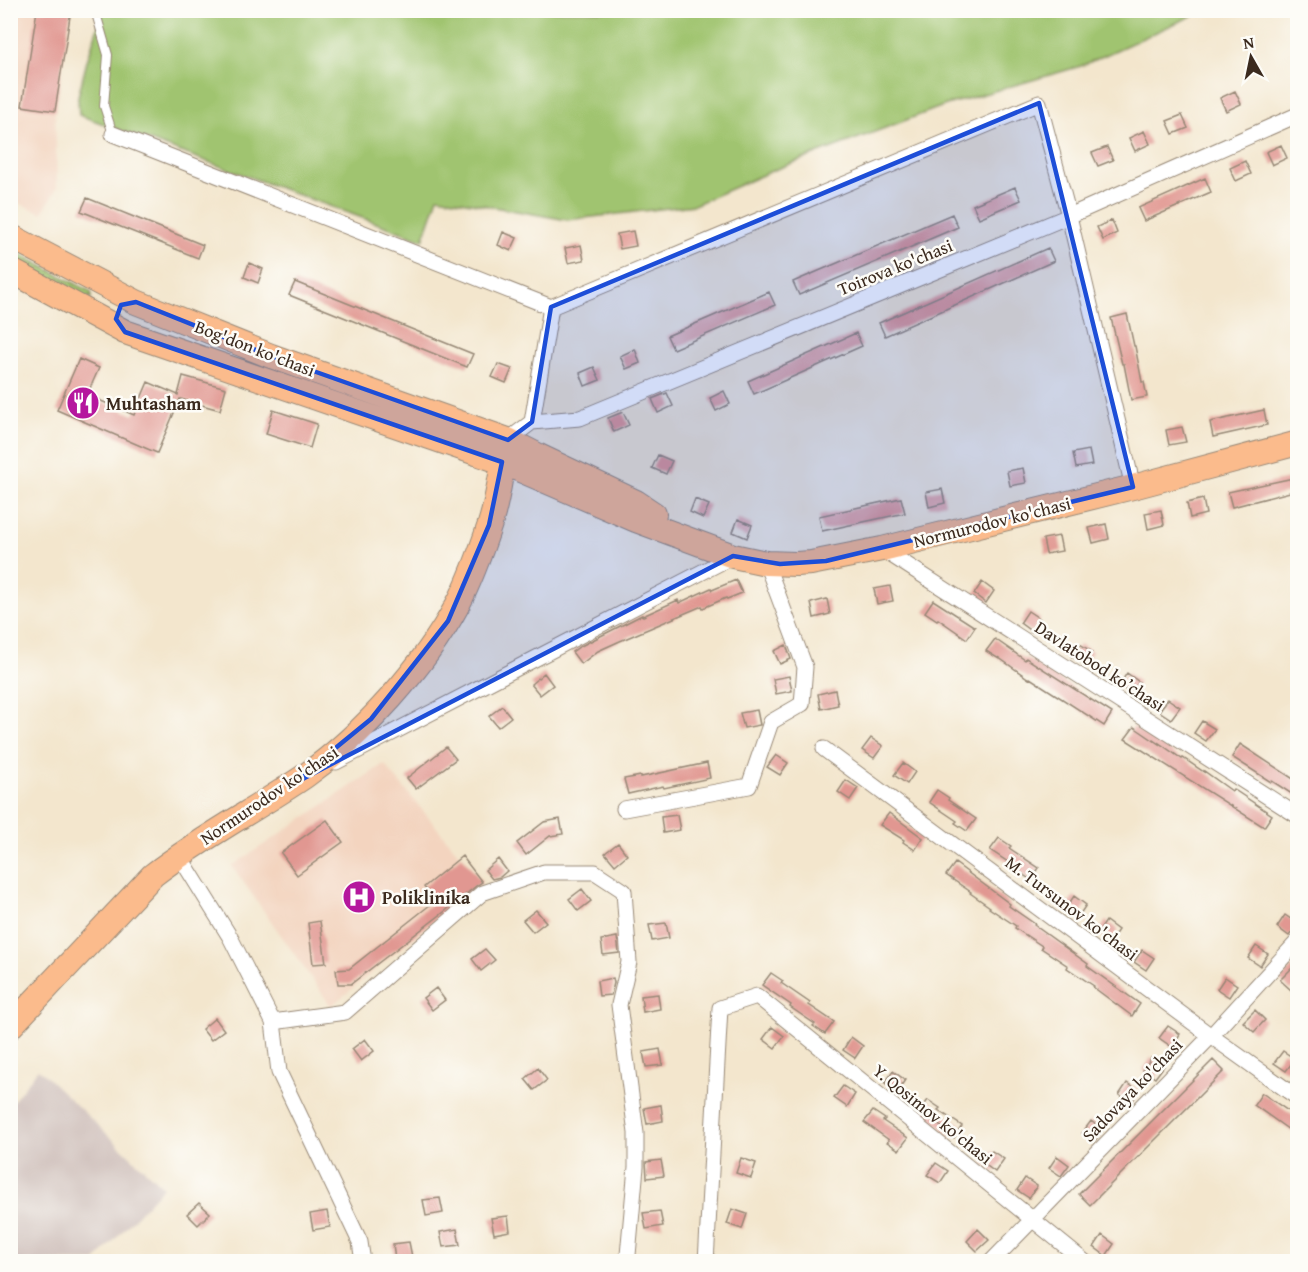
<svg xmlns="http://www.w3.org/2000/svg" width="1308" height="1272" font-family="'Gentium Book Plus',serif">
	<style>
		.built { fill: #f3d4bf }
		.industrial { fill: #cfc0bb }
		.green { fill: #a0c46f; stroke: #6e7746; stroke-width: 1.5 }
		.building { fill: #e19791 }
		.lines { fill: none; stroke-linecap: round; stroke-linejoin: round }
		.lane-casing { stroke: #978876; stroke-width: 10 }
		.street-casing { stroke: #978876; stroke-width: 17 }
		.primary-casing { stroke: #978876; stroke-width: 26 }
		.lane { stroke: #fff; stroke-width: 8 }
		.street { stroke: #fff; stroke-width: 15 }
		.primary { stroke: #fbbb8c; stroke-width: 24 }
		.marked { fill: #1d4ed8; fill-opacity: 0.2; stroke: #1d4ed8; stroke-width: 4.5; stroke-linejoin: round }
		.labels { text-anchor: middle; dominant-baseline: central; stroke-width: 5; stroke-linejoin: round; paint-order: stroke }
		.street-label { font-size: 18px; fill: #3b2a1e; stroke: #fdfcf7 }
		.poi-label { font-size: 18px; font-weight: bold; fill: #3b2a1e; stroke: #fdfcf7; text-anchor: start }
	</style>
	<rect width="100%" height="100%" fill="#fdfcf7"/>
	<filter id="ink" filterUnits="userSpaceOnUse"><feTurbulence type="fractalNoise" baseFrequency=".0167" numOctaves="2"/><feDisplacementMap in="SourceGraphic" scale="12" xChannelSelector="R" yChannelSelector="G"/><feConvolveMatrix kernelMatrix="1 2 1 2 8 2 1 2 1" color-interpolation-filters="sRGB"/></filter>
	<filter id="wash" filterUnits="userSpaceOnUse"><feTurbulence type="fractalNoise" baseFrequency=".008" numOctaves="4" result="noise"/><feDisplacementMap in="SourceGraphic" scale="24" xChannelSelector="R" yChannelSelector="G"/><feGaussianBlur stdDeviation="1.35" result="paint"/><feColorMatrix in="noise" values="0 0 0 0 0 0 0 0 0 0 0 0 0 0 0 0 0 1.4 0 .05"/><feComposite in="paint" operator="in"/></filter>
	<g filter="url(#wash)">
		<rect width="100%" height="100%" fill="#f3e6cd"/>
		<path class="built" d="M11 11H71L55 111 57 188 42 213 11 200Z
			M384 764 482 882 331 1006 232 866Z"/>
		<path class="industrial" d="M38 1069 163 1187 95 1261H11V1104Z"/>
		<path class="green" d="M103 11H1196L1194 15 1081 66 946 105 774 170 694 205 567 220 438 197 423 240 79 115 78 97 87 61Z
			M10 249 91 292V298H84L11 259Z"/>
		<g id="blocks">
			<path class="building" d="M37 10H71L55 111 22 106Z
				M1235 91 1241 104 1226 111 1220 98Z
				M1182 115 1188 128 1173 134 1167 121Z
				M1144 131 1150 144 1135 151 1129 138Z
				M1281 145 1287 158 1272 165 1266 152Z
				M1107 147 1113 160 1098 166 1092 153Z
				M1245 161 1251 174 1236 181 1230 168Z
				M1205 178 1211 192 1144 221 1138 208Z
				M1015 187 1021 200 979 218 973 205Z
				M87 198 203 245 198 258 81 211Z
				M952 214 958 227 799 295 793 282Z
				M1112 220 1117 233 1103 240 1097 227Z
				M633 231 636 246 620 249 617 234Z
				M503 232 517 238 511 251 498 245Z
				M581 245 584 260 568 263 565 248Z
				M1048 248 1054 261 885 336 879 323Z
				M249 263 263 269 258 283 244 277Z
				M295 282 473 354 467 367 289 295Z
				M769 292 775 305 673 349 667 336Z
				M1127 314 1134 346H1135L1142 382H1144L1147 397 1131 400 1124 364H1122L1111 318Z
				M856 333 862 346 754 394 748 381Z
				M635 349 640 363 626 369 620 356Z
				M79 359 99 368 87 395 134 415 148 382 178 395 183 376 226 388 220 410 180 399 157 453 57 410Z
				M498 364 512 369 506 383 492 377Z
				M594 367 600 380 585 386 580 373Z
				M724 391 730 404 716 411 710 398Z
				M667 393 673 406 658 413 652 399Z
				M273 410 317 424 310 448 266 434Z
				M1264 410 1267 425 1213 437 1210 422Z
				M623 412 629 425 614 432 608 418Z
				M1182 427 1186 442 1169 445 1166 430Z
				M1089 450 1092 465 1076 468 1073 453Z
				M658 455 672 461 666 474 652 468Z
				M1023 468 1026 483 1010 486 1007 471Z
				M1298 477V490L1232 507 1228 492Z
				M942 489 945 503 929 507 926 492Z
				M901 498 905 513 822 531 819 516Z
				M695 499 709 505 703 518 690 512Z
				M1203 499 1206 514 1190 518 1187 503Z
				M1161 510 1164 525 1148 529 1145 513Z
				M738 519 752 525 747 538 733 532Z
				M1106 524 1109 539 1093 543 1089 528Z
				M1059 536 1062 551 1046 554 1043 539Z
				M736 580 742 593 727 599 726 598 703 608 702 606 620 641 598 651 581 664 572 652 579 647 642 615 643 616 678 600 679 603 711 588 712 590Z
				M982 582 994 591 986 603 974 594Z
				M890 586 893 601 877 604 874 589Z
				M827 599 830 614 814 618 811 603Z
				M933 600 975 627 967 639 938 619 937 620 925 612Z
				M1028 611 1040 619 1032 632 1020 623Z
				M995 639 1025 660 1026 658 1112 713 1104 726 1030 678 1029 679 999 658V659L986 651Z
				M1080 644 1092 652 1083 664 1071 656Z
				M786 645 791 659 780 664 774 651Z
				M544 673 553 685 540 695 531 684Z
				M1127 673 1139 682 1131 694 1119 685Z
				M789 676 792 691 776 694 773 679Z
				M835 690 838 705 821 709 818 694Z
				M1168 699 1180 707 1171 719 1159 711Z
				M502 706 511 717 498 727 489 716Z
				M757 710 760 725 744 728 740 713Z
				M1202 721 1215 729 1206 741 1194 733Z
				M1134 727 1159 744V743L1182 759 1183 758 1204 772V771L1232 791 1233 789 1272 815 1264 827 1125 739Z
				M871 738 883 746 874 758 862 750Z
				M1240 744 1298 782V798L1272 781 1271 782 1232 757Z
				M446 747 456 759 416 789 407 778Z
				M776 755 788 763 780 775 767 767Z
				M707 763 710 778 664 788 663 786 628 794 624 779 641 776V777Z
				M903 763 915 772 907 784 894 775Z
				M846 780 858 788 850 800 838 792Z
				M937 790 949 798 948 800 976 819 967 831 955 823 957 821 929 802Z
				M889 813 923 838 915 850 903 842 904 840 880 825Z
				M677 815 680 830 663 833 661 817Z
				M560 819 563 834 550 836 526 855 517 843 544 822Z
				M327 820 343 842 297 875 281 853Z
				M999 838 1011 846 1009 848 1039 868 1031 880 1019 872 1020 870 990 850Z
				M618 843 627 855 615 865 605 853Z
				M462 856 482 882 476 886 444 912 351 984H338L336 970 349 969 435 901 424 887Z
				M498 859 507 871 500 877 492 879 485 870Z
				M955 863 1010 904 1009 906 1035 924 1034 925 1088 964 1087 966 1140 1004 1132 1016 1093 987 1094 986 1067 968 1068 966 1041 948 1042 946 1015 928 1016 926 989 908 990 907 970 893 971 892 946 875Z
				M582 889 591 901 578 911 569 899Z
				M1074 896 1086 905 1078 917 1066 908Z
				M536 910 546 922 533 932 523 920Z
				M1285 915 1298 924 1289 936 1277 927Z
				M320 921 326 963 313 964 308 923Z
				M1106 921 1118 930 1110 942 1098 933Z
				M666 923 669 938 652 941 649 925Z
				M617 937 619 953 603 955 601 940Z
				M1256 946 1268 954 1260 966 1248 958Z
				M485 949 495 960 481 971 472 959Z
				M1142 950 1154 958 1146 970 1134 962Z
				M1298 962V984L1291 990 1280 980Z
				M771 973 783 981 781 983 810 1003 809 1005 834 1022 825 1034 813 1026 815 1024 790 1007 791 1005 762 985Z
				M1225 977 1237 985 1229 997 1217 989Z
				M613 978 614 983 611 995 599 996 597 981Z
				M436 988 445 1000 432 1010 423 998Z
				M658 994 660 1009 643 1012 641 996Z
				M1255 1010 1265 1020 1254 1032 1243 1022Z
				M215 1018 224 1030 211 1040 202 1029Z
				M1168 1026 1180 1034 1172 1047 1159 1038Z
				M772 1027 784 1036 775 1048 763 1039Z
				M851 1037 863 1046 855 1058 843 1050Z
				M365 1039 374 1051 361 1061 352 1049Z
				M660 1049 663 1065 646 1067 643 1052Z
				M1283 1051 1295 1059 1286 1071 1274 1063Z
				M1151 1058 1164 1066 1155 1078 1143 1070Z
				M1213 1060 1224 1071 1090 1205 1079 1194Z
				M538 1068 547 1080 534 1090 525 1079Z
				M893 1071 905 1080 897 1092 885 1083Z
				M1127 1083 1139 1091 1131 1103 1119 1095Z
				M843 1086 855 1094 847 1107 834 1098Z
				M1262 1093 1298 1118V1125L1292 1132 1254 1105Z
				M928 1100 940 1108 938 1110 962 1126 954 1138 942 1130 943 1128 919 1112Z
				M661 1105 663 1121 647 1124 644 1108Z
				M873 1111 885 1119 883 1121 908 1138 899 1150 887 1142 889 1140 864 1122Z
				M1091 1121 1103 1130 1094 1142 1082 1133Z
				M992 1151 1004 1159 995 1172 983 1163Z
				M1057 1156 1069 1165 1061 1176 1049 1168Z
				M741 1158 756 1163 751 1178 736 1173Z
				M661 1160 664 1176 647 1178 646 1162Z
				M936 1163 948 1171 940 1183 927 1175Z
				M1025 1178 1037 1186 1029 1198 1017 1190Z
				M440 1198 443 1213 426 1216 423 1200Z
				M199 1203 210 1213 198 1225 187 1214Z
				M732 1209 747 1214 742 1229 727 1224Z
				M327 1211 330 1227 313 1230 310 1214Z
				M660 1211 663 1226 646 1229 643 1213Z
				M508 1216 510 1231 494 1234 491 1218Z
				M457 1229 460 1245 443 1247 440 1232Z
				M978 1229 989 1240 977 1251 967 1241Z
				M1102 1235 1114 1244 1106 1256 1094 1247Z
				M409 1242 412 1257 395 1260 393 1244Z"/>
		</g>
	</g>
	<g filter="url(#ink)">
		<use href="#blocks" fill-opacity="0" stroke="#978876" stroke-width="1.5"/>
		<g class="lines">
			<g class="lane-casing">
				<path id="lane" d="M95 10 108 55 104 106 113 134"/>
			</g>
			<g class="street-casing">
				<path id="street" d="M113 134 551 307 532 422
					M551 307 1039 103 1069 216 1133 487
					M508 440 532 422 580 418 1069 216 1295 116
					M882 549 1298 816
					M824 749 1211 1036 1298 1098
					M336 762 733 556
					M624 809 749 786 771 722 802 704 805 667 766 563
					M179 855 230 937 273 1022 279 1072 360 1242 363 1262
					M273 1022 345 1012 482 893 544 872H595L624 891 629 962 619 1005 636 1133V1167L628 1255 629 1262
					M706 1262 720 1008 757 996 1085 1262
					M991 1262 1211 1036 1298 941"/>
			</g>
			<g class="primary-casing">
				<path id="primary" d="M10 236 136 302 271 356 508 440 539 456 636 502 654 514
					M10 270 125 332 502 462 636 520 733 556 766 563 796 564 811 563 882 549 1133 487 1298 443
					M10 1027 153 875C201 838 255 810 305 776 363 735 424 667 458 604 471 579 481 551 490 524 499 497 501 467 508 440"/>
			</g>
			<use href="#lane" class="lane"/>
			<use href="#street" class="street"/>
			<use href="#primary" class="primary"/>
		</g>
	</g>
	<path class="marked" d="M1039 103 1133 487 826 561 780 564 733 556 289 786 371 719 448 621 489 525 502 462 125 332 116 319 121 305 136 302 271 356 508 440 532 422 551 307Z"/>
	<defs>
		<g id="restaurant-disc" transform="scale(1.725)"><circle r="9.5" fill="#b5179e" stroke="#fdfcf7"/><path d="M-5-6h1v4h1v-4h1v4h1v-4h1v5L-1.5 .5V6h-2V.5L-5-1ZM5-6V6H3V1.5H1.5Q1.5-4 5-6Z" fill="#fff"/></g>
		<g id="hospital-disc" transform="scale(1.725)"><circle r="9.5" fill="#b5179e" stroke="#fdfcf7"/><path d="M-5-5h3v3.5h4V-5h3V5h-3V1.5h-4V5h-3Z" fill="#fff"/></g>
	</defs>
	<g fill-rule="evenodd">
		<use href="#restaurant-disc" x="83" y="403"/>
		<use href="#hospital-disc" x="359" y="897"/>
	</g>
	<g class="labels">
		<g class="street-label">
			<text transform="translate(895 267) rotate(-22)">Toirova ko'chasi</text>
			<text transform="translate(255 348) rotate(21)">Bog'don ko'chasi</text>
			<text transform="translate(992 522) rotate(-14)">Normurodov ko'chasi</text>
			<text transform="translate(1100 666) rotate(33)">Davlatobod ko’chasi</text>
			<text transform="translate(269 795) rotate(-34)">Normurodov ko'chasi</text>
			<text transform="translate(1072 908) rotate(37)">M. Tursunov ko'chasi</text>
			<text transform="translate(1132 1090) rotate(-46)">Sadovaya ko'chasi</text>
			<text transform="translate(933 1114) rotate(39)">Y. Qosimov ko'chasi</text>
		</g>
		<g class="poi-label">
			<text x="106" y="403">Muhtasham</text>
			<text x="382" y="897">Poliklinika</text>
		</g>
	</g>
	<rect width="1308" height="1272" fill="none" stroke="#fdfcf7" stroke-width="36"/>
	<g transform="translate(1251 57) rotate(351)" stroke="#fdfcf7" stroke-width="4.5" paint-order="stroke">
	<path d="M0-4.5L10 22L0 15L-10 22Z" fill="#3b2a1e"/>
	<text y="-9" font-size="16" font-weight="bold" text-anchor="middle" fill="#3b2a1e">N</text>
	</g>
</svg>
